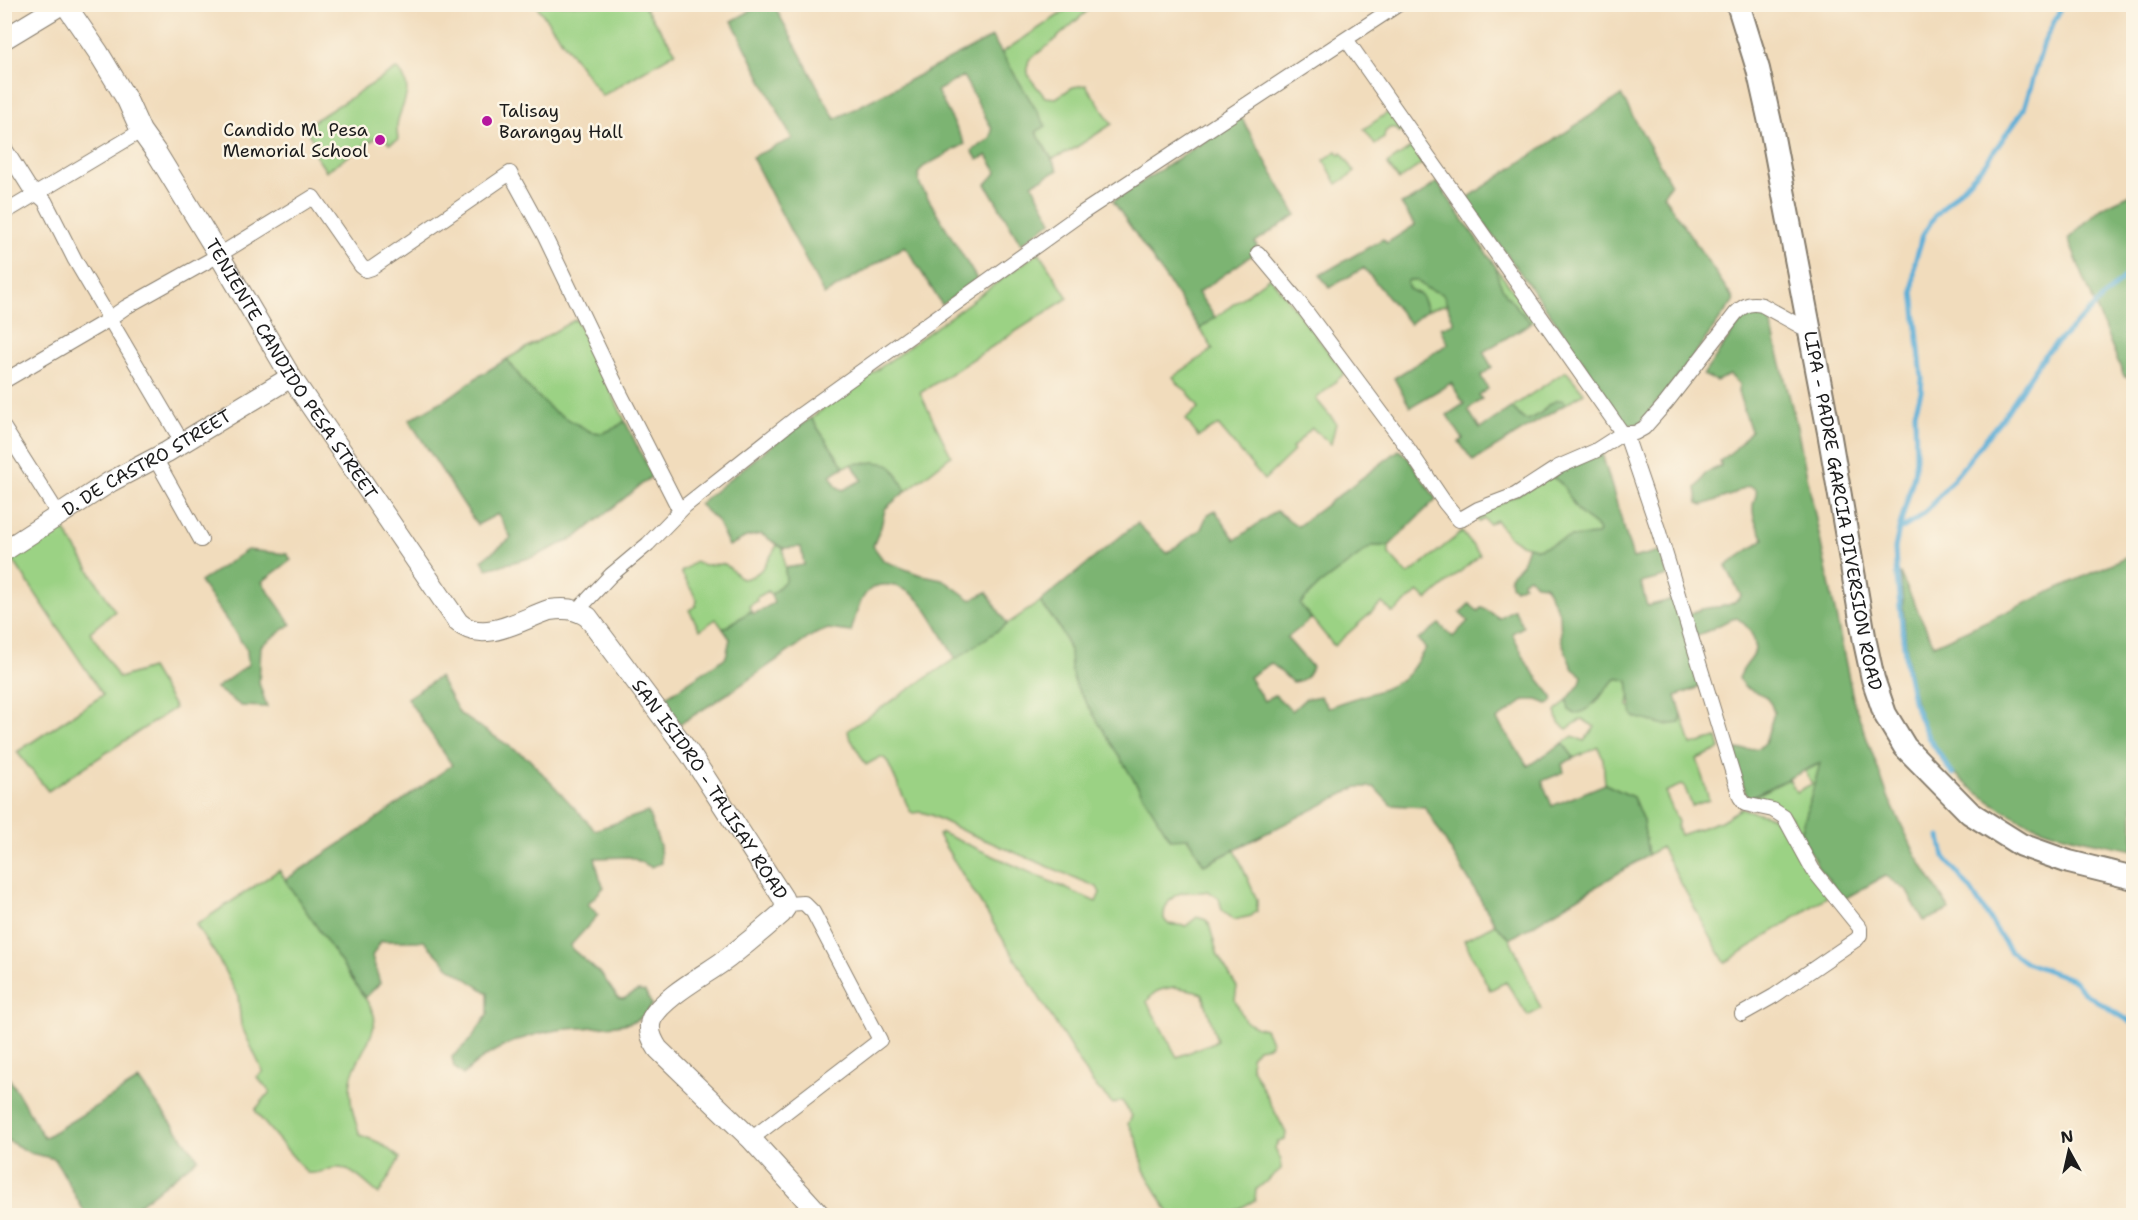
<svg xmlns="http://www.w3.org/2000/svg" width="2138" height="1220" font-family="'Shantell Sans',sans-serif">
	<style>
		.green { fill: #9bd284; stroke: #5c7750; stroke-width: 1.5; fill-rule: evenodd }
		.forest { fill: #7cb472; stroke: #4c6847; stroke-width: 1.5 }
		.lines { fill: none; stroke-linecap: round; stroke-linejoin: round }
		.stream { stroke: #5caed7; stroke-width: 5 }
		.street-casing { stroke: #867c6c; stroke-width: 16 }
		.secondary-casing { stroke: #867c6c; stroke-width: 22 }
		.primary-casing { stroke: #867c6c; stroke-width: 26 }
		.street { stroke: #fff; stroke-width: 14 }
		.secondary { stroke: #fff; stroke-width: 20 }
		.primary { stroke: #fff; stroke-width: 22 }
		.poi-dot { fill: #b5179e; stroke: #fcf5e5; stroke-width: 2 }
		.labels { text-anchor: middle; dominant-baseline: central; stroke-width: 5; stroke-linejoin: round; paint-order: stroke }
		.poi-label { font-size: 18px; fill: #1c1c1c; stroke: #fcf5e5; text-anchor: start }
		.street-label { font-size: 18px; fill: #1c1c1c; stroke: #fcf5e5 }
	</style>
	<rect width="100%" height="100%" fill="#fcf5e5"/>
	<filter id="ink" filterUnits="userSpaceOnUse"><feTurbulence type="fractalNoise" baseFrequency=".0167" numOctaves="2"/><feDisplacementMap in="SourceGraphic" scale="12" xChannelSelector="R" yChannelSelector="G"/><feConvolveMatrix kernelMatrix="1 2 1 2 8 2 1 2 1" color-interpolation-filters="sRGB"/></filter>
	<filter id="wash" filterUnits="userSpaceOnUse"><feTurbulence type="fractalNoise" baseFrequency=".008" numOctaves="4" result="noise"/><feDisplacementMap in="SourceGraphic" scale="24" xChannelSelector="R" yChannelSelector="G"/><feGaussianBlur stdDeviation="1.35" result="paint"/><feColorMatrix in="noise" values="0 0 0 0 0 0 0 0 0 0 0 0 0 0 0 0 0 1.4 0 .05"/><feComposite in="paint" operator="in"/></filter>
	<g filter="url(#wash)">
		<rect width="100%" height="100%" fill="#f1dcbc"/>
		<path class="green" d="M536 5H643L676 52 602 96Z
			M1074 5H1094L1050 44 1029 60 1027 68 1029 77 1045 97 1056 98 1073 87 1086 85 1112 124 1072 150 1052 159 1036 132 1045 126 1001 53Z
			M396 69 399 70C414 91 404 99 398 120 396 126 397 133 398 140L389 144 382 134 326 171 313 152 318 148 304 127Z
			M1389 112 1404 131 1400 133 1395 128H1390L1385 132 1384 138 1375 145 1364 129Z
			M1412 147 1424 162 1399 180 1387 164Z
			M1337 151 1340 155 1342 153 1355 172 1337 184 1324 160Z
			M1039 252 1068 298 920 393 951 456 906 491 895 471 853 464 844 467 811 418Z
			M1496 268 1535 320 1531 323C1516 305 1498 292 1496 268Z
			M1270 277 1345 373 1316 399 1336 423 1331 444 1312 428 1292 448 1294 451 1264 480 1218 425 1198 437 1186 419 1199 408 1187 391 1180 386 1173 377 1213 349 1200 329Z
			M1409 280H1416L1426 288 1442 293 1448 304 1427 310 1421 295 1409 289 1407 283Z
			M576 319 625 421 615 428 603 433 591 432 553 411 526 385 507 359Z
			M1566 371 1584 393 1566 404 1563 400 1548 405 1541 413 1528 420 1523 419 1512 407Z
			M1552 477C1569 485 1569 504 1582 515 1589 522 1595 522 1599 531L1597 535 1571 537 1538 549 1521 544 1508 536 1496 520 1489 524 1484 519 1479 522 1475 516Z
			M60 523 115 611 90 632 119 678 151 668 175 708 48 791 17 752 103 695 11 557Z
			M1462 532 1480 555 1427 600 1418 592 1393 613 1382 603 1334 646 1300 604 1319 585 1372 546H1389V554L1408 575Z
			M777 545 783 548 786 580 771 595 768 591 756 598 757 601 749 606 751 611 723 629 716 619 700 630 689 610 696 606 697 600 681 572 695 562 702 565 725 564 742 579C761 577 768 561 777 545Z
			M1040 602C1052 617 1063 631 1069 649 1074 662 1070 676 1078 689 1115 751 1168 802 1204 865L1235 850 1257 900V911L1251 916 1234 920 1222 910 1219 898 1208 891C1200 893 1195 891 1188 892 1173 892 1163 905 1164 919L1168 924 1186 926 1197 917 1206 920 1209 924 1218 956 1237 987 1235 1000 1245 1021 1257 1027 1265 1029 1271 1041 1269 1046 1258 1048 1251 1057V1066L1286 1133 1285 1140 1278 1142 1275 1148 1281 1160V1169L1256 1190 1255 1200 1228 1215H1170L1144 1170 1137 1140 1128 1124 1132 1116 1122 1101 1113 1104 1092 1082 938 835 942 833 1096 902 1100 893 1097 887 961 830 931 815 921 812 913 813 910 811 887 761 884 758 880 757 866 765 849 736 848 730ZM1174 987 1196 991 1203 995 1217 1041 1177 1057 1147 1002C1153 990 1162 989 1174 987Z
			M1618 678 1628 681 1630 691 1628 706C1645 720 1657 726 1680 723L1682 715 1691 745 1717 738 1720 749 1697 759 1709 800 1692 806 1685 788 1681 785 1665 792 1678 822 1677 827 1680 835 1721 821 1742 808C1754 814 1766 812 1778 820 1788 827 1819 882 1828 896L1725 963 1661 847 1648 855 1643 821 1633 797 1605 784 1603 759 1598 747 1574 758 1563 743 1573 736 1584 741 1595 727 1582 719 1567 729 1559 723 1556 712 1567 700 1569 710 1596 703 1611 682Z
			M1821 763 1801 834C1789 807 1776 806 1749 799L1789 779 1796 792 1812 784 1805 771Z
			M279 870 365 998C368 1003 372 1009 374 1015 379 1033 354 1060 351 1080 348 1098 354 1119 360 1135L380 1143 400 1158 379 1194C367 1185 350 1165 334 1168 324 1170 318 1175 307 1173L261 1119 255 1110 270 1092 257 1077 263 1072 241 1025 238 996 216 955 196 925Z
			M1495 924 1510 939 1541 1009 1528 1016 1506 982 1490 990 1464 940Z"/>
		<path class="forest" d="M761 5H774L835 119 992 37 1046 126 1036 132 1058 170 1032 184 1052 221 1021 244 986 184 997 172 987 155 978 160 972 151 991 138 992 129 963 76 937 91 965 144 923 167 918 174 920 185 977 279 942 305 905 246 824 295 752 157 792 139 732 21Z
			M1621 95 1671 184 1663 195 1734 300 1683 370 1641 422C1633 428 1625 425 1620 417L1562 330 1466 199Z
			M1241 117 1296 215 1255 242 1257 246 1252 255 1198 293 1215 317 1200 329 1113 201Z
			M1437 182 1496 267C1498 292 1516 305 1531 323L1483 352 1492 367 1481 376 1488 389 1479 395 1482 399 1468 410 1480 429 1512 407 1523 419 1528 420 1541 413 1548 405 1557 400H1563L1566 404 1473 461 1459 442 1463 439 1447 415 1464 404 1451 383 1410 407 1394 378 1448 344 1441 328 1454 323 1443 294 1426 288 1416 280H1409L1407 283 1409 289 1421 295 1427 310 1410 324 1364 268 1329 288 1320 275 1383 239 1387 243 1415 225 1401 204 1417 197Z
			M2133 193V378L2124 376 2068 239 2101 208Z
			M1755 312 1768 314 1795 418 1854 703 1889 799 1917 857 1950 910 1924 921 1906 890 1885 876 1844 899 1818 867 1801 834 1820 763 1749 798 1747 797 1737 767 1735 752 1737 750 1759 748 1765 743 1774 713 1771 704 1765 696 1744 687 1739 678C1743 667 1745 667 1751 659 1761 644 1750 627 1737 618L1729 620 1698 636H1696L1689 615C1705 602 1728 613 1741 596L1726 566 1764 539C1759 529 1752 519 1753 507 1753 499 1758 497 1756 489L1750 486 1744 488 1731 495 1703 505 1698 503 1696 488 1701 482 1705 473 1721 466 1720 461 1735 449 1751 431 1738 392 1739 384 1730 375 1716 381 1703 375 1742 319 1747 315Z
			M507 359 526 385 553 411 591 432 603 433 615 428 625 421 652 476 575 538 533 557 487 569 482 560 511 538 498 514 477 525 409 420 451 396 479 376Z
			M811 418 844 467 830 475 837 487 843 490 862 480 852 464 875 462 889 464 895 471 906 491 885 509 881 527 873 546 884 561 918 574 942 579 971 600 987 592 1007 624 956 659C944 640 933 616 919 600 914 594 903 588 895 586 862 578 858 608 851 632L828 629 813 635 732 691 680 724 662 700 726 657 730 639 723 629 751 611 754 614 774 603 771 595 786 580 785 568 804 565 801 547 783 548 761 534 746 537 729 546 717 521 699 504 767 449Z
			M1399 450 1408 458 1436 499 1389 546H1372L1319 585 1300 604 1311 619 1287 638 1312 667C1307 678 1304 681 1292 682L1271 663 1249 677 1264 701 1275 695 1292 711 1305 699 1320 696 1328 708C1354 695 1384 695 1407 675 1414 668 1420 656 1426 648L1418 640 1439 624 1453 637 1468 621 1460 613 1469 604 1478 611 1482 607 1499 618 1514 609 1523 627 1512 633 1529 667 1553 697 1552 702 1547 704 1537 700H1525L1497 720 1528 766 1563 743 1574 758 1562 764 1564 772 1542 781 1552 806 1605 784 1633 797 1643 821 1648 855 1510 939 1495 924 1425 807 1391 805 1374 787H1357L1204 865 1189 838 1170 839 1076 686 1071 671 1070 650 1058 625 1040 602 1137 523 1167 553 1201 529 1207 515 1215 510 1235 540 1276 511 1298 526Z
			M1602 454 1633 558 1660 551 1668 576 1641 583 1647 606 1675 599 1700 687 1676 696 1682 715 1680 723 1665 725 1634 717C1628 705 1631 694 1628 681L1618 678C1598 690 1601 707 1575 714L1569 710 1567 700 1580 684 1582 676 1573 669 1570 663 1561 639 1560 615 1545 585 1536 584 1529 577 1523 581 1524 585 1515 589 1511 585 1510 576 1522 564 1528 546 1538 549 1571 537 1597 535 1599 531C1595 522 1589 522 1582 515 1569 504 1569 485 1552 477L1561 471Z
			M247 550 287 554 291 560 262 582 291 624 261 646 259 683 267 707 241 706 216 688 248 665 247 650 200 582Z
			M2133 554V850C2102 843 2066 838 2036 826 2009 816 1969 790 1950 768 1934 748 1922 723 1915 699 1904 658 1905 614 1900 573L1934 645Z
			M439 677 460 714 529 759 595 830 648 812 660 846 661 863 651 867 630 857 595 858 600 879 604 887 588 904 598 915 571 945 572 949 602 975 618 998 623 999 638 991 645 992 652 1005C648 1010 645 1016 639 1019 622 1028 578 1027 557 1030 522 1036 488 1049 463 1075L454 1067 452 1057 471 1039 488 1014V993L449 967 424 941H381L372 956 380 983 365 998 285 880 361 830 452 765 407 698Z
			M5 1071 44 1138 139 1080 198 1158 126 1215H86L55 1159 30 1153 5 1139Z"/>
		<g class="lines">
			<path class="stream" d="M1899 530 1916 520 1930 507 1960 471 2006 413 2045 354 2134 268
				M1953 774 1928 737 1913 701 1906 665 1896 567 1895 548 1899 530 1914 475 1916 457 1915 412 1921 392 1922 379 1913 290 1915 262 1923 235 1934 217 1985 164 2024 109 2044 42 2063 4
				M1940 837 1944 857 1971 890 2010 951 2025 962 2074 980 2084 993 2134 1024"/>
		</g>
	</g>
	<g filter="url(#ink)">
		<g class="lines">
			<g class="street-casing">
				<path id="street" d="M1346 39 1628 441 1658 529 1740 797 1745 804 1773 810 1784 817 1813 870 1860 928V935L1857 939 1774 996 1742 1014
					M4 147 29 187 45 201 75 260 182 442
					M4 213 141 131
					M1258 253 1299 302 1407 447 1445 503 1459 520 1478 509 1515 495 1558 467 1595 451 1623 433H1635L1644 428 1666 403 1736 313C1744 305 1751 302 1762 305L1811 332
					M4 381 103 323 126 307 219 255 313 197 361 266 366 270 372 268 510 173 545 237 620 393 680 511
					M4 428 59 515
					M155 458 201 540
					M577 611 611 575 648 544 685 506 796 418 1082 213 1399 4
					M751 1139 880 1040 813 912 804 903 786 904"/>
			</g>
			<g class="secondary-casing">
				<g id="secondary">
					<path id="s1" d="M65 4 98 52 127 100 141 131 156 152 219 255 291 377 458 622C483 645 522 619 549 610 564 608 575 608 588 617L690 754 783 898 786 907 781 914C764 929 746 944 728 958 707 974 664 996 652 1018 647 1028 652 1040 658 1049L751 1139 821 1216"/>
					<path d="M4 39 62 4"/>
					<path id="s2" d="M4 551 110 482 167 452 291 377"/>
				</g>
			</g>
			<g class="primary-casing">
				<g id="primary">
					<path id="s3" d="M1738 4 1758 69 1771 127 1829 432 1865 642 1873 679 1885 714 1905 747 1970 813 2021 845 2069 862 2134 878"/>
				</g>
			</g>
			<use href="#street" class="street"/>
			<use href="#secondary" class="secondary"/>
			<use href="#primary" class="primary"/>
		</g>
	</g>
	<g class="poi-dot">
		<circle cx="487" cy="121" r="6"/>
		<circle cx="380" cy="140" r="6"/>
	</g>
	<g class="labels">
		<g class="poi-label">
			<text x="499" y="111">Talisay<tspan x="499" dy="21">Barangay Hall</tspan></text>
			<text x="368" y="130" text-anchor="end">Candido M. Pesa<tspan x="368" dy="21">Memorial School</tspan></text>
		</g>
		<g class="street-label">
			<text stroke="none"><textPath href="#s1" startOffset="430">TENIENTE CANDIDO PESA STREET</textPath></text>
			<text stroke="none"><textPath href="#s2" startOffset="168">D. DE CASTRO STREET</textPath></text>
			<text stroke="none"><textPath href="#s3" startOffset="518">LIPA - PADRE GARCIA DIVERSION ROAD</textPath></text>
			<text stroke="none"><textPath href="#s1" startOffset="1082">SAN ISIDRO - TALISAY ROAD</textPath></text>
		</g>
	</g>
	<rect width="2138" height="1220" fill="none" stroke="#fcf5e5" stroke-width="24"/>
	<g transform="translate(2069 1151) rotate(352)" stroke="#fcf5e5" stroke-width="4.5" paint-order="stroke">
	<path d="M0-4.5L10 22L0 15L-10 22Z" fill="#1c1c1c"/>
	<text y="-9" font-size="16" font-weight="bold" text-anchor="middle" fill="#1c1c1c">N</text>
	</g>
</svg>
